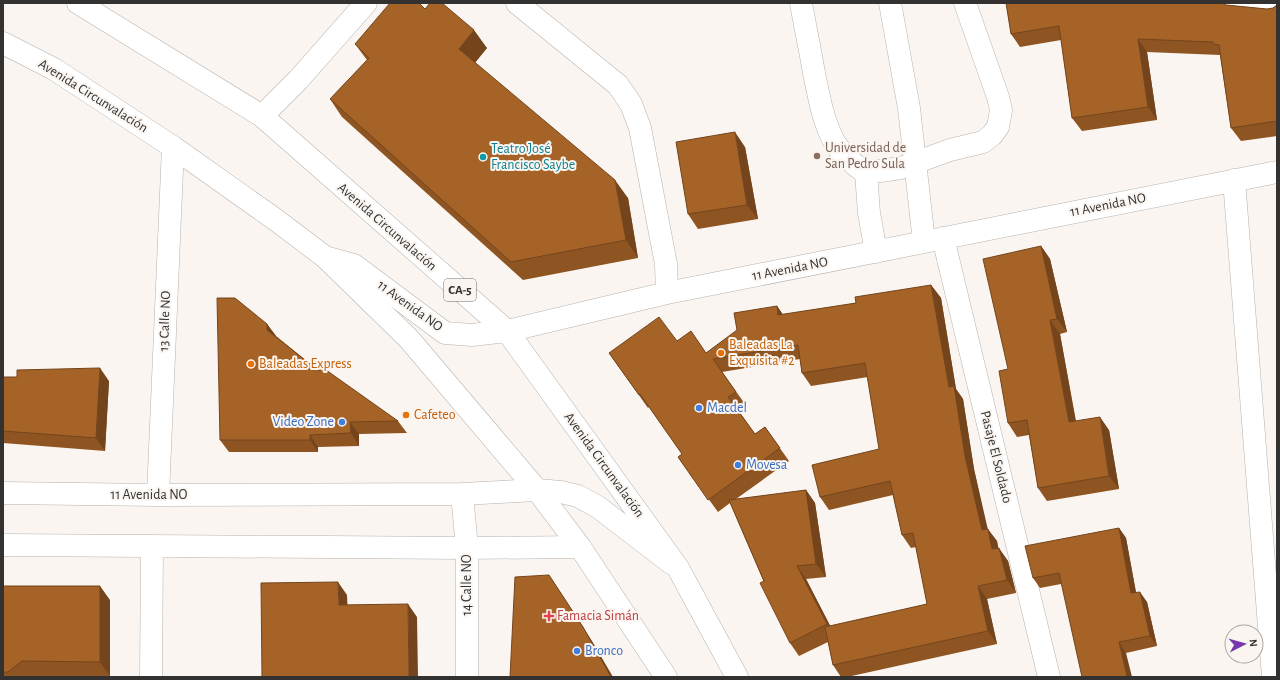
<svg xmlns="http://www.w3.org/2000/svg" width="1280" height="680" font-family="'Alegreya Sans',sans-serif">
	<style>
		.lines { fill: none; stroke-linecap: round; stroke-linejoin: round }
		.minor-casing { stroke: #b7b2ae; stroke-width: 23 }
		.highway-casing { stroke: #b7b2ae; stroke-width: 23 }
		.minor { stroke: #fff; stroke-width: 22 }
		.highway { stroke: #fff; stroke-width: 22 }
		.wall { fill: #8e5522; fill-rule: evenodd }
		.shaded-wall { fill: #74451c }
		.building { fill: #a56328; stroke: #74451c }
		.education-dot { fill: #8d6e63; stroke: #faf5f0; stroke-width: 1.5 }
		.culture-dot { fill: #0f9aa8; stroke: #faf5f0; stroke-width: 1.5 }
		.food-dot { fill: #e8710a; stroke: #faf5f0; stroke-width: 1.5 }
		.shop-dot { fill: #3f7fe0; stroke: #faf5f0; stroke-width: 1.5 }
		.health-dot { fill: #e0444e; stroke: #faf5f0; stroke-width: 1.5 }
		.labels { text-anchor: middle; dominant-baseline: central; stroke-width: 4; stroke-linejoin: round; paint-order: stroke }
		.shield { fill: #faf5f0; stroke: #6f6c6a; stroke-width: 1 }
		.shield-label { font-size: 13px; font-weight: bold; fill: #343230 }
		.street-label { font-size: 14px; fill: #343230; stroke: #faf5f0 }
		.education-label { font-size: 14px; fill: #785e54; stroke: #faf5f0; text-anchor: start }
		.culture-label { font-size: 14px; fill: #0d838f; stroke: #faf5f0; text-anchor: start }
		.food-label { font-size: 14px; fill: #c56008; stroke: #faf5f0; text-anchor: start }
		.shop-label { font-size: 14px; fill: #366cbe; stroke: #faf5f0; text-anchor: start }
		.health-label { font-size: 14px; fill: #be3a42; stroke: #faf5f0; text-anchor: start }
	</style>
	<rect width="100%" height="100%" fill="#faf5f0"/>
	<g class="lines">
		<g class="minor-casing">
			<path id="minor" d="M517 3 618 85 631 104 640 128 666 264 667 293
				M801 3C805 26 810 49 814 73 819 97 823 122 835 143 843 156 854 165 866 173L901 168 950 150 983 142 992 135 998 127 1001 110 998 97 965 3
				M890 3 909 108 924 242
				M1232 3 1237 6 1277 10
				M262 116 298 80 366 3
				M866 173 869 213 876 252
				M1234 180 1273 677
				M943 238 1049 677
				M325 257 354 265 445 333 472 335 507 331 667 293 1277 172
				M3 493 158 495 462 494 537 490 561 492 578 496 598 507 671 563
				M462 494 467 548V677
				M158 495 173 147
				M3 545 467 548 580 547
				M151 677 152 546"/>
		</g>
		<g class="highway-casing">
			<path id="highway" d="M78 3 262 116 507 331 678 568 737 677
				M3 43 54 69 173 147 276 220 325 257 409 339 537 490 580 547 666 677"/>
		</g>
		<use href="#minor" class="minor"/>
		<use href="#highway" class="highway"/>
	</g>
	<path class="wall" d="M1006 3 1226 5 1267 9 1273 8 1277 5V136L1241 141 1231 128 1220 55 1147 52 1157 120 1082 131 1072 118 1061 40 1020 47 1011 34Z
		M425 9 487 48 475 63 628 198 638 258 523 280 342 117 330 99 367 60 355 44Z
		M745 147 758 219 698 229 688 214Z
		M1041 246 1050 259 1067 332 1060 334 1076 421 1109 430 1119 489 1047 501 1038 488 1029 435 1017 437 1008 423V369Z
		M931 285 941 298 956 389 963 399 974 469 987 529 997 541 998 548 1008 561 1016 593 987 599 997 644 847 677H841L833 665 828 642 799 656 790 643 730 503 718 512 678 457 682 454 649 407 648 408 609 353 677 341 706 353 777 306 783 315 856 303ZM800 359 802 373 811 386 868 377 879 449 820 497 829 510 893 495 902 535 911 548 916 547 927 604 830 626 806 579 826 577 815 503 806 490 736 499 789 461 765 427 755 434 738 410 745 404 722 372Z
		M267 324 276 336 319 371 398 421 407 433 359 434V446L318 447V452H229L220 440Z
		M3 377 109 381 105 451 3 443Z
		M1119 528 1126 538 1136 592 1147 602 1157 646 1126 653 1061 584 1040 588 1033 578Z
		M3 586 110 600V676H32L31 677H3Z"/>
	<path class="shaded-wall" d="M474 30 487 48 471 67 459 49Z
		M1138 39 1147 52 1157 120 1148 107Z
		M735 132 745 147 758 219 747 205Z
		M615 180 628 198 638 258 626 240Z
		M1041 246 1050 259 1067 332 1057 319Z
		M931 285 941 298 956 389 963 399 974 469 991 543 982 530 949 387Z
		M777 306 786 319 778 315Z
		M1050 320 1060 334 1078 435 1069 422Z
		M267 324 276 336V342L267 330Z
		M100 368 109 381 105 451 96 438Z
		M1100 417 1109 430 1119 489 1109 476Z
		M350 422 359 434V446L351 433Z
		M310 435 318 447V452L310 440Z
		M806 490 815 503 826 577 816 564Z
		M1119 528 1126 538 1138 604 1131 593Z
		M988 529 997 541 1001 562 992 549Z
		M999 548 1008 561 1016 593 1007 580Z
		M797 566 806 579 836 637 827 624Z
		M549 575 592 641 613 677H611Z
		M338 582 347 595 348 617 339 605Z
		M100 586 110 600V676L100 662Z
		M978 586 987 599 997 644 988 631Z
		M1140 592 1147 602 1157 646 1150 636Z
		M408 604 417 617 418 677H409Z
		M1119 642 1126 653 1132 677H1127Z"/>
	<path class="building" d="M390 3H419L425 9 430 3H442L474 30 459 49 615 180 626 240 511 262 330 99 369 58 355 44Z
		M1006 3H1221L1226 5 1267 9 1273 8 1277 5V121L1231 128 1219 45 1213 44V42L1138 39 1148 107 1072 118 1059 26 1011 34Z
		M735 132 747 205 688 214 676 142Z
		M1041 246 1057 319 1050 320 1069 422 1100 417 1109 476 1038 488 1027 420 1008 423 999 371 1008 369 983 259Z
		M931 285 949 387 954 386 965 456 982 530 988 529 992 549 999 548 1007 580 978 586 988 631 833 665 825 627 927 604 913 533 902 535 890 481 820 497 812 465 879 449 865 363 802 373 798 345 713 359 736 392 728 397 755 434 765 427 780 448 708 500 678 457 682 454 640 394 639 395 609 353 659 317 677 341 691 331 706 353 737 330 734 313 777 306 778 315 856 303 855 297Z
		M217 298H235L267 324V330L319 371V365L398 421 350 422 351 433 310 435V440H220Z
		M100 368 96 438 3 431V377H17V370Z
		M806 490 816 564 797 566 827 624 790 643 760 583 764 581 729 500Z
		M1119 528 1131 593 1140 592 1150 636 1119 642 1127 677H1082L1059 573 1033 578 1025 546Z
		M549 575 583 627 611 677H510L515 577Z
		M338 582 339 605 408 604 409 677H262L261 583Z
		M3 586H100V662L22 661 8 672H3Z"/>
	<circle class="education-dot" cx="817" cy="156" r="4"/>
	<circle class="culture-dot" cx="483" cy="157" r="4"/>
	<g class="food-dot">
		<circle cx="721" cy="353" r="4"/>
		<circle cx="251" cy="364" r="4"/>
		<circle cx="406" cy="415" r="4"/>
	</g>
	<g class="shop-dot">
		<circle cx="699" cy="408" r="4"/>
		<circle cx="342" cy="422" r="4"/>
		<circle cx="738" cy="465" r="4"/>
		<circle cx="577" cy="651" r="4"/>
	</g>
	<path class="health-dot" d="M547 610h4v4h4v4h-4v4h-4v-4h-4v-4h4z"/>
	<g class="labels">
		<rect class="shield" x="444" y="279" width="32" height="22" rx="3"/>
		<g class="shield-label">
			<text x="460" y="290">CA-5</text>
		</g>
		<g class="street-label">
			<text transform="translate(93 96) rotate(32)">Avenida Circunvalación</text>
			<text transform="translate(1108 205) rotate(-11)">11 Avenida NO</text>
			<text transform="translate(387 227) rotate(41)">Avenida Circunvalación</text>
			<text transform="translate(790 269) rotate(-11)">11 Avenida NO</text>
			<text transform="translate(410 306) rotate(36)">11 Avenida NO</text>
			<text transform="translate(165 321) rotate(-88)">13 Calle NO</text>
			<text transform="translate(996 457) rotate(76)">Pasaje El Soldado</text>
			<text transform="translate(604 465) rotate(54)">Avenida Circunvalación</text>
			<text x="149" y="495">11 Avenida NO</text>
			<text transform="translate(467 585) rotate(-90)">14 Calle NO</text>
		</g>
		<g class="education-label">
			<text x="825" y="148">Universidad de<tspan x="825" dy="16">San Pedro Sula</tspan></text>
		</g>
		<g class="culture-label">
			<text x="491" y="149">Teatro José<tspan x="491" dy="16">Francisco Saybe</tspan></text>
		</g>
		<g class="food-label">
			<text x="729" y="345">Baleadas La<tspan x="729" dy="16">Exquisita #2</tspan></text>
			<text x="259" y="364">Baleadas Express</text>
			<text x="414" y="415">Cafeteo</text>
		</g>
		<g class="shop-label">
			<text x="707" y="408">Macdel</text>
			<text x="334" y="422" text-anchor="end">Video Zone</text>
			<text x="746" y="465">Movesa</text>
			<text x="585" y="651">Bronco</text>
		</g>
		<g class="health-label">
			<text x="557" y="616">Famacia Simán</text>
		</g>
	</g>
	<rect width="1280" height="680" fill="none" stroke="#343230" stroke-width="8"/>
	<g transform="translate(1244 644) rotate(84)"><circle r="19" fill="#faf5f0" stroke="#aba7a3"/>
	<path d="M0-3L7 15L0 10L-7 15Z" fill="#7738ad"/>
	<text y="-6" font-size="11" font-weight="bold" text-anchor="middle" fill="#343230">N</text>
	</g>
</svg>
